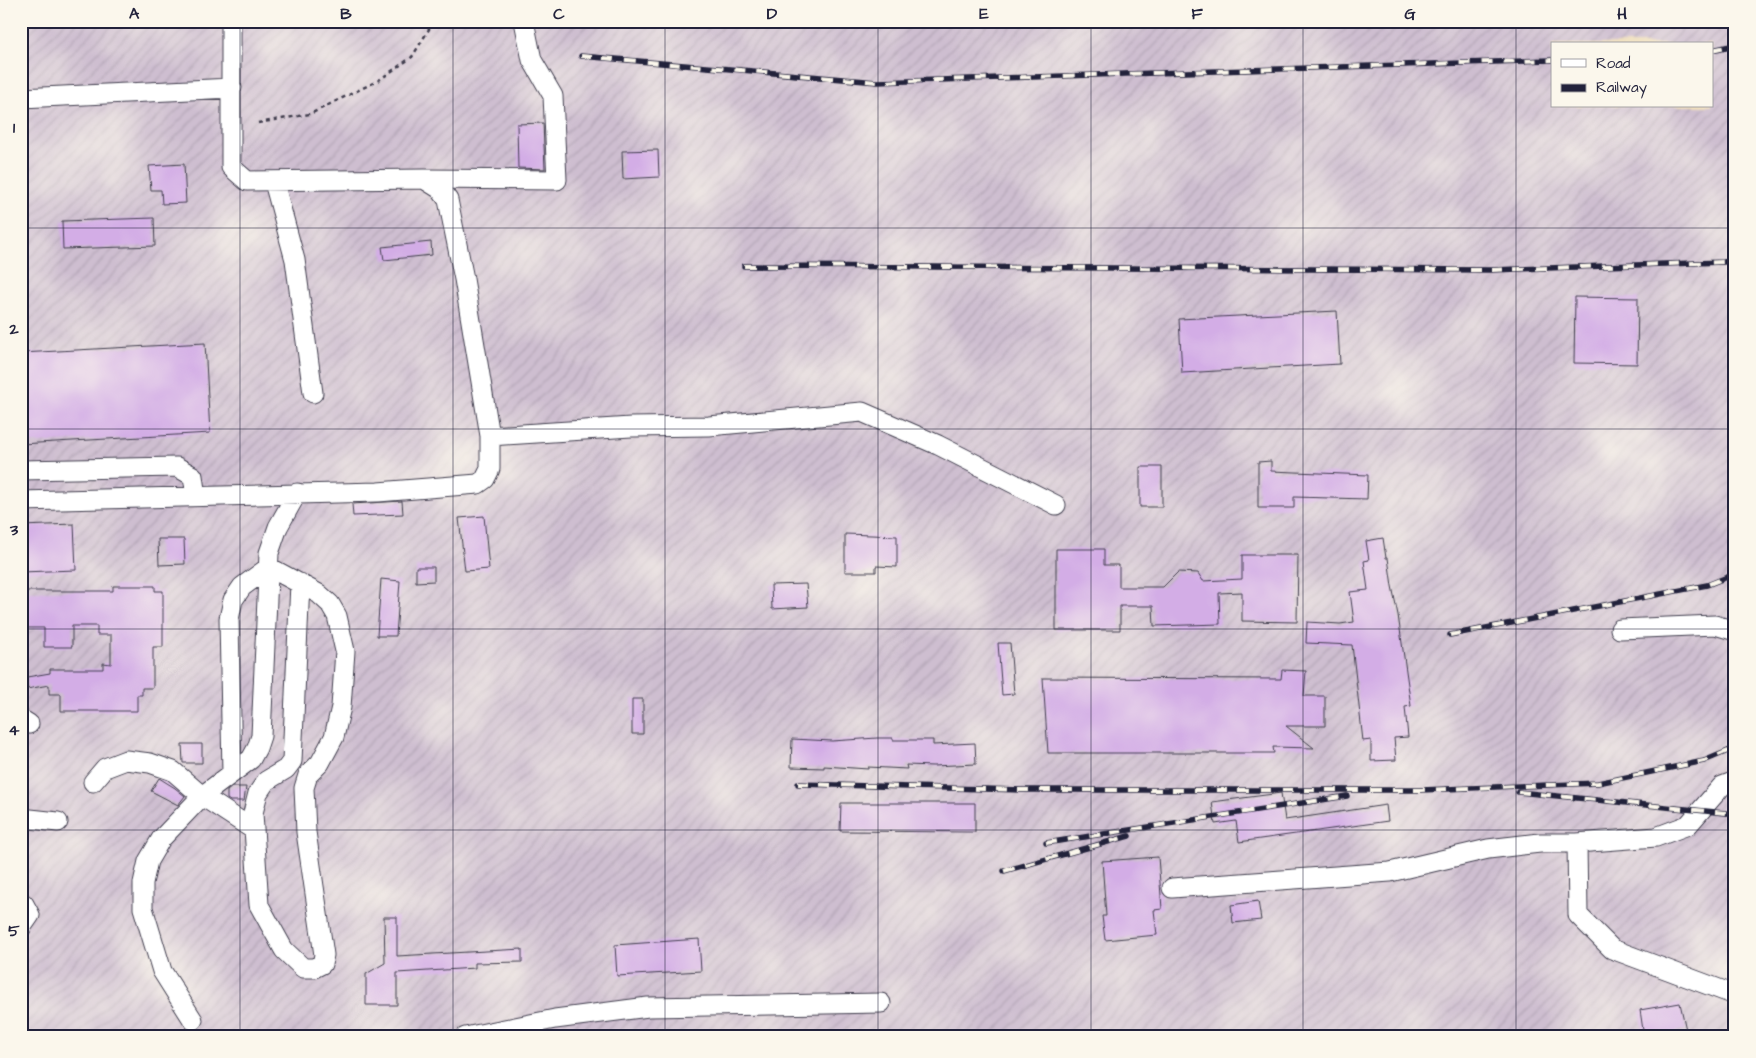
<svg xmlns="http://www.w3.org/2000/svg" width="1756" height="1058" font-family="'Architects Daughter',sans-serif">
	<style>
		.industrial { fill: url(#industrial-furrows); fill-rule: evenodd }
		.building { fill: #d3ade6 }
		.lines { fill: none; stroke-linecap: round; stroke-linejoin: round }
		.minor-casing { stroke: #413e4e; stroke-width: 21 }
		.path { stroke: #413e4e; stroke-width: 2.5; stroke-dasharray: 4 4; stroke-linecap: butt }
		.minor { stroke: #fff; stroke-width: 19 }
		.rail-casing { stroke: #22223b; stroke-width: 5.5 }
		.rail { stroke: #fbf7ec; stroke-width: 4; stroke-dasharray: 11; stroke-linecap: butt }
		.grid { fill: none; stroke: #22223b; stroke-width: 1; stroke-opacity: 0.55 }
		.neatline { fill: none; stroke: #22223b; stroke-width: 2 }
		.grid-label { font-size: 16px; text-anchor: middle; font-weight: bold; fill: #22223b }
	</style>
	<defs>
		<pattern id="industrial-furrows" width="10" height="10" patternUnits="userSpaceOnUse" patternTransform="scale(1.25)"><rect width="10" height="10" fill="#cebed0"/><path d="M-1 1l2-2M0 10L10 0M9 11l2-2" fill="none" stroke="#b1a3b4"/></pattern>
	</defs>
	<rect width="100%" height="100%" fill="#fbf7ec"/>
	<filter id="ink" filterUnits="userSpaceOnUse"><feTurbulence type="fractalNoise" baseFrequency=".02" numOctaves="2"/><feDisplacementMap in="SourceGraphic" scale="10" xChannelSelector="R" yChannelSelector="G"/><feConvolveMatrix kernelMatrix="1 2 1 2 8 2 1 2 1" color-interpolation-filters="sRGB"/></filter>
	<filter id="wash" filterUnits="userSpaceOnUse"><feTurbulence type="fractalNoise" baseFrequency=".0096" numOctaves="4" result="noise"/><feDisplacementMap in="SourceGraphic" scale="20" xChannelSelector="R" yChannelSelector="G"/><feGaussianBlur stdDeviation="1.12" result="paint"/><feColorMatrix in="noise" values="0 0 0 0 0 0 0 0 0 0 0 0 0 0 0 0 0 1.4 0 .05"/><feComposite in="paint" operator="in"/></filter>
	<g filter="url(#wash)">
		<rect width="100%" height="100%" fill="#eeddba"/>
		<path class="industrial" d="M21 21H1735V1037H21ZM1552 44H1712V106H1552Z"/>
		<g id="blocks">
			<path class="building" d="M543 123 545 169 518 168 517 124Z
				M658 150 659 177 623 179 622 151Z
				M184 164 186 203 162 204 161 190H151L149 166Z
				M154 218 155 246 63 249 62 221Z
				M431 242 432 255 384 260 382 247Z
				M1575 297 1638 298 1637 364 1574 363Z
				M1337 311 1340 364 1182 373 1179 319Z
				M205 343 210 433 21 444V353Z
				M1271 461V471L1368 475 1367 499 1294 497V508H1258V462Z
				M1140 467H1162V507H1140Z
				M402 501 403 514 353 516 352 504Z
				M484 516 489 569 465 571 459 518Z
				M74 524 76 570 21 572V526Z
				M845 534 897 536V567L876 566V572H845Z
				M1383 538 1386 558H1388L1392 586 1398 615 1411 706 1405 707 1408 737 1394 738 1396 760 1371 761V740L1363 741 1352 645 1306 643 1307 622 1340 624 1354 622 1350 592 1368 590 1364 561 1369 560 1366 541Z
				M158 539H184L185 564 159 565Z
				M1056 549H1104V565H1119V587H1163L1178 572 1198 573 1203 581 1242 579V555H1298L1297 622 1242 621V592L1219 593 1220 624 1154 626 1153 606H1120V630H1056Z
				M416 567H434V581L416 582Z
				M381 579 400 581 396 636H377Z
				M806 584 808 607 772 609 771 585Z
				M113 586H155V591H163V647H153V688H142V695H137V711H61V694H49V685L27 689V677L50 673V669H103V663L111 664V635H97V626H72V647H44V628H23V591H113Z
				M998 643H1010L1014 694 1002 695Z
				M1282 670 1306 671 1304 696H1325V726H1286L1314 748 1273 747 1274 753H1048L1043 678 1281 679Z
				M632 699H643V734H632Z
				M877 738H893V740H933V745L975 743 976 764 933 766 906 765 907 769 868 767V769L824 766V768L791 767 792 739 832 741Z
				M182 744H202V763H183Z
				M159 778 175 788 185 796 178 805 151 791Z
				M232 787H246L244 801H230L227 799V791Z
				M1281 793 1285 820 1386 805 1388 821 1239 842 1236 821 1215 824 1212 802Z
				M841 803H975V832L840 831Z
				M1158 857 1162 909 1154 910 1157 935 1105 940 1102 916H1106L1102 861Z
				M1258 901 1261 920 1233 923 1231 905Z
				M384 917H397V956L522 949V962L475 963V968L397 973V1005H366V974L385 963Z
				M699 939 701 971 617 976 615 945Z
				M1680 1003 1686 1030 1644 1037 1640 1010Z"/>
		</g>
	</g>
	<g filter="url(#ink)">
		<use href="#blocks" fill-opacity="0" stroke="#413e4e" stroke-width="1"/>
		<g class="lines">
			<g class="minor-casing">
				<path id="minor" d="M21 98 232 88
					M424 179 557 180 553 96 532 60 524 21
					M274 182 295 260 313 393
					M490 436 631 427 709 426 862 412 938 445 1056 505
					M21 470 177 467 193 476 196 497
					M21 501 378 492 478 484 485 479 490 469V436L464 279 448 200 440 189 424 179 247 181 231 167V21
					M1620 629 1715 625 1735 631
					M21 719 29 724
					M232 773 229 619 233 600 242 587 269 567 319 594 330 604 337 616 345 651 341 707 334 737 320 763 308 775 304 788 306 832 324 955 322 964 314 968H303L284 950 259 905 253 813 258 793 266 781 286 769 292 761 300 583
					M93 782 105 768 126 760 150 763 173 771 202 796 254 830
					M21 818 58 822
					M1577 843 1578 915 1612 949 1735 995
					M1172 888 1390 872 1488 849 1540 843H1577L1656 837 1688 825 1722 786 1735 781
					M21 902 24 904 30 915 21 928
					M193 1020 162 971 143 908V883L148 861 161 839 202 796 251 759 257 748 261 736 269 553 278 527 297 493
					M465 1037 555 1019 648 1007 881 1003"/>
			</g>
			<path class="path" d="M258 123 310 114 379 80 412 57 434 21"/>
			<use href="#minor" class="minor"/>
			<g class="rail-casing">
				<path id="rail" d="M888 22 904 21
					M1712 50 1735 45
					M581 56 877 82 1552 60
					M744 266 1492 270 1724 262 1735 259
					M1450 635 1707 585 1735 574
					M798 784 1022 790H1421L1598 783 1704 761 1735 748
					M1518 792 1735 814
					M1046 843 1347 796
					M1004 871 1129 836"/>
			</g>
			<use href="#rail" class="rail"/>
		</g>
	</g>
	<path class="grid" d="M240 21V1037M453 21V1037M665 21V1037M878 21V1037M1091 21V1037M1303 21V1037M1516 21V1037M21 228H1735M21 429H1735M21 629H1735M21 830H1735"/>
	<rect width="1756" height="1058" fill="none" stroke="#fbf7ec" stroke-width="55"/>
	<rect x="1551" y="42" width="162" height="65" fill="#fbf7ec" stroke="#a4a2a5"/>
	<rect x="1561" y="59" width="25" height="8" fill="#ffffff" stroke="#a4a2a5"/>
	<text x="1596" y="68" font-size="15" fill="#22223b">Road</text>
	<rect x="1561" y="84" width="25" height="8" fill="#22223b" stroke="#a4a2a5"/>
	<text x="1596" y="92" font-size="15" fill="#22223b">Railway</text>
	<rect x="28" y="28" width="1700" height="1002" class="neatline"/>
	<g class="grid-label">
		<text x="134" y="19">A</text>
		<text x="346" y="19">B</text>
		<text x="559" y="19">C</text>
		<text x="772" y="19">D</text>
		<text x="984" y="19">E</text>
		<text x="1197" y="19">F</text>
		<text x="1410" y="19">G</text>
		<text x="1622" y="19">H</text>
		<text x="14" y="133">1</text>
		<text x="14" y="334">2</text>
		<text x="14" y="535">3</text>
		<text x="14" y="735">4</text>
		<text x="14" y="936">5</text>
	</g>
</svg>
